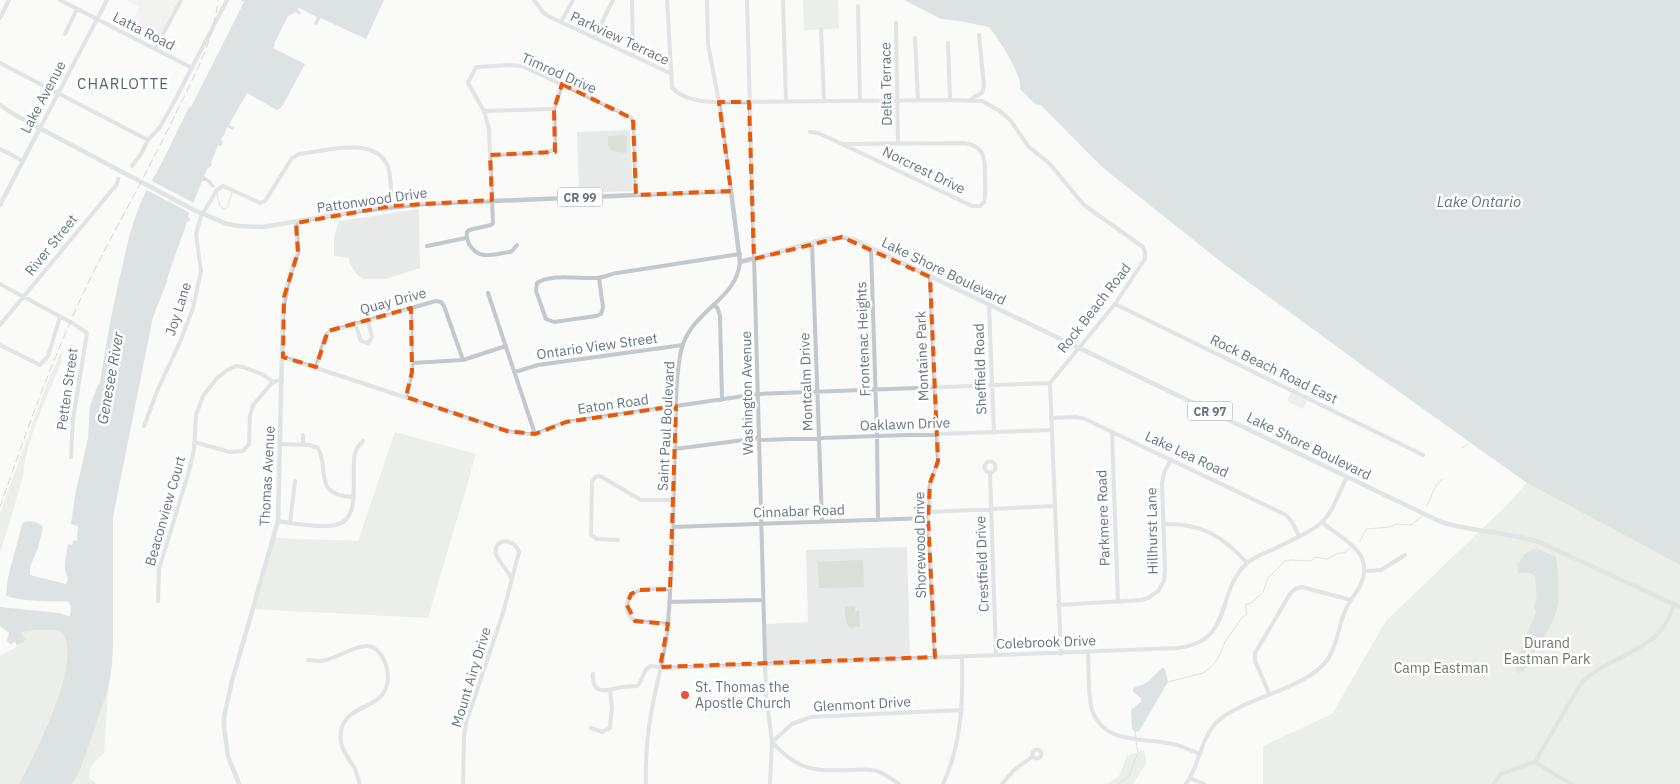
<svg xmlns="http://www.w3.org/2000/svg" width="1680" height="784" font-family="'IBM Plex Sans',sans-serif">
	<style>
		.built { fill: #e8e9e9 }
		.green { fill: #dadfd7 }
		.water { fill: #bbc7cb }
		.pier { fill: #fafaf8 }
		.lines { fill: none; stroke-linecap: round; stroke-linejoin: round }
		.stream { stroke: #bbc7cb; stroke-width: 1 }
		.minor { stroke: #c3c8cc; stroke-width: 4 }
		.major { stroke: #c3c9ce; stroke-width: 4.5 }
		.rail { stroke: #a2aab0; stroke-width: 1; stroke-dasharray: 8 4; stroke-linecap: butt }
		.marked { fill: none; stroke: #e8590c; stroke-width: 4; stroke-dasharray: 10 6; stroke-linejoin: round }
		.poi-dot { fill: #e4572e; stroke: #fff; stroke-width: 2 }
		.labels { text-anchor: middle; dominant-baseline: central; stroke-width: 5; stroke-linejoin: round; paint-order: stroke }
		.shield { fill: #fff; stroke: #939fa8; stroke-width: 1 }
		.shield-label { font-size: 12px; font-weight: bold; fill: #657683 }
		.street-label { font-size: 14px; fill: #657683; stroke: #fff }
		.park-label { font-size: 14px; fill: #687a64; stroke: #fff }
		.poi-label { font-size: 14px; fill: #657683; stroke: #fff; text-anchor: start }
		.neighbourhood-label { font-size: 15px; letter-spacing: 1px; fill: #57646e; stroke: #fff }
		.water-label { font-size: 15px; font-style: italic; fill: #60757c; stroke: #fff }
	</style>
	<rect width="100%" height="100%" fill="#fafaf8"/>
	<path class="built" d="M126 0H178L155 45 127 31 140 7Z
		M630 130 633 191 579 193 577 132Z
		M419 209 420 268 386 279H364L358 276 350 264 349 258 334 256V237L339 221Z
		M907 547 910 657 770 662 767 661 766 624 808 622 806 550Z"/>
	<path class="green" d="M803 0H838L839 29 804 30Z
		M625 135 627 137 626 153 612 151 608 145V136Z
		M61 352 62 361C48 395 25 442 23 477L0 553V513L47 384Z
		M1291 393 1307 401 1303 409 1287 401Z
		M395 432 476 454 428 618 254 609 274 538 358 541Z
		M1527 483 1680 565V784H1263V746L1332 714 1386 621 1508 504Z
		M863 560 864 587 819 588 818 562Z
		M855 606V611H859L860 627 850 628C845 623 845 614 845 607Z
		M36 630C44 630 57 627 63 633 86 653 31 761 19 784H0V656L15 648 26 640 21 632Z
		M108 690 104 753C96 759 88 767 89 778L97 784H72L80 771Z
		M1144 750 1146 763 1133 784H1107L1119 776 1127 756Z"/>
	<path class="water" d="M241 0H384L366 39 321 18 317 25 314 24 317 17 299 8 298 9 301 13 299 15 296 12 288 16 274 44 275 45 273 48 305 64 284 103 281 108 277 110 247 93 229 125 234 128 233 130 227 127 224 136H223L221 139 223 142 221 146 218 145 211 163 212 165 207 169 204 176 210 180 215 187 213 188 206 181H202L188 217 190 219V221L187 222 169 273 166 284 153 317 113 517V641L112 665 108 690 80 771 72 784H19C32 759 90 649 58 630H36L21 632 26 640 17 646 15 642 10 644 7 641 9 633 0 626V607L59 613 68 616H70C71 610 72 605 67 601 56 602 12 601 6 595L8 577 22 525 23 523C29 519 39 522 43 527L38 548 30 567V575L66 584C70 578 66 576 65 569 64 562 67 552 68 544L72 545 73 540 77 541 78 526 71 524 75 496 88 438 90 406 98 385 100 383C106 341 114 300 124 259 128 241 132 224 139 207 147 186 161 167 170 146 184 117 198 89 213 60L212 59 242 2Z
		M904 0H1680V565L1527 483 1373 373 1225 265 1102 167 1041 105 1035 104 1020 89C1022 73 999 40 989 27L959 21 941 19Z
		M1532 549 1540 550 1556 557C1558 574 1561 595 1556 612 1550 633 1533 651 1524 671L1518 673 1515 669 1525 638 1536 613 1534 607 1537 598 1535 576 1530 573H1518L1517 565 1524 555Z
		M1162 668 1165 669 1168 682 1139 731 1135 732 1132 729 1131 710 1141 702V698L1133 692V689C1137 685 1142 686 1147 682 1153 678 1157 672 1162 668Z"/>
	<path class="pier" d="M242 1 244 2 191 107 187 105Z
		M150 180 196 204 192 214 145 189Z"/>
	<g class="lines">
		<path class="stream" d="M217 194 220 206 224 209 228 206 232 192
			M1463 448 1470 443
			M1427 506C1432 496 1434 485 1442 479
			M1360 541 1366 529 1390 527 1396 524 1411 525 1422 516
			M1168 682 1203 673 1212 666 1218 658 1225 642 1241 619 1247 614 1245 605 1251 603 1263 592 1268 578 1285 561 1291 560 1311 561 1316 557 1327 559 1338 553H1344L1351 547
			M1135 732 1136 737
			M1118 784 1129 776 1138 752 1136 742"/>
		<path class="minor" d="M60 0 192 68
			M534 0 543 12 548 16 672 74
			M632 0 633 56
			M667 0 672 87C686 106 728 102 749 102L950 100 982 101 1000 111 1011 121 1028 146 1050 164 1084 205 1143 247 1145 252V259L1115 304 1050 383 1061 654
			M707 0 708 44 719 102 731 191
			M747 0 766 695 772 742 770 784
			M783 0 786 102
			M858 6 860 101
			M0 18 9 0
			M561 22 573 0
			M896 23 898 144
			M821 29 824 101
			M65 34 77 9
			M594 38 613 0
			M915 38 918 100
			M948 43 950 100
			M155 49 181 0
			M0 63 148 140
			M972 99 974 97 982 93 984 86 979 35
			M484 111 554 109
			M40 128 107 0
			M810 132 818 133 842 144 964 143C986 146 985 160 985 177 985 186 986 194 984 202L980 206H972L842 144
			M0 149 23 161
			M490 155 547 152 553 150 555 145 554 109 562 84
			M132 166 141 154 148 140 160 127 174 102 227 0
			M812 243 822 521
			M517 245 513 250 510 252C493 254 479 261 469 244 467 239 466 237 467 232L469 230 491 225 493 223 489 129 484 111 468 83 476 67 510 65 522 66 631 117 634 124 636 195
			M427 246 466 238
			M871 248 877 437 878 520
			M930 277 938 461C937 470 931 476 930 485 928 496 932 507 928 518L935 657
			M599 278 603 307 601 314 596 316 554 322 546 319 536 291 537 283C551 273 581 279 598 278 604 277 611 274 617 273L740 254
			M0 284 74 324 87 333 73 419 71 457
			M488 293 535 434
			M714 304 718 309 720 316 722 400
			M1115 304 1423 455
			M989 305 994 433
			M355 323 361 341 368 343 372 337 368 320
			M0 325 117 184 118 179
			M0 345 40 365 48 356 60 317
			M283 357 507 431 522 434H535L566 422 758 394 1050 383
			M412 363 463 360 506 346
			M316 367 325 337 330 331 436 301 441 302 444 306 463 360
			M515 372 538 365 683 345
			M406 397 412 372 411 308
			M1051 418 1076 417 1085 419 1286 515 1292 522 1299 536
			M144 426 158 389 180 342 193 308 201 271 196 234 201 216 217 190 223 186 260 203 265 201 292 158 299 154C324 151 376 135 388 167 392 179 391 194 391 206
			M1112 433 1118 602
			M759 440 1052 430
			M194 442 230 452 243 451 249 444 250 415 253 405 273 382 282 380
			M281 444 309 445 318 448C330 470 312 496 354 497
			M303 444V435
			M675 449 759 438
			M984.5 467a5.5 5.5 0 1 1 11 0a5.5 5.5 0 1 1-11 0Z
			M990 472 996 655
			M930 512 1055 506
			M278 521C293 524 323 528 336 525 363 520 350 471 355 454 356 449 359 445 363 441
			M290 523 295 481
			M1164 524C1201 523 1223 536 1247 563
			M672 527 928 518
			M618 540 597 539 591 535 592 482 595 477 600 476 641 500H673
			M1365 571 1381 570 1405 555
			M158 601 159 569 189 471 194 450 196 415 203 396 217 378 229 369 236 366 243 367 264 375 273 382
			M669 602 763 600
			M1058 605 1142 600 1148 598 1158 591 1164 581 1165 570 1162 483 1164 473 1171 459
			M668 624 635 621C629 617 626 611 627 604 630 584 655 589 670 589
			M1088 652C1089 670 1088 689 1091 706 1100 743 1138 738 1167 743 1179 744 1189 750 1200 754
			M308 660C312 660 316 661 320 661 336 660 351 646 367 646 374 646 378 651 382 656 386 663 388 670 388 678 387 711 346 702 341 731 338 747 348 757 355 769 357 774 358 779 360 784
			M593 674C592 693 603 692 617 688 623 686 630 687 637 686 644 680 642 669 651 666L665 668 1178 648C1234 641 1215 594 1246 564 1253 557 1267 552 1276 548 1291 540 1308 534 1320 524 1333 513 1339 492 1347 477
			M1269 693 1255 661V653L1290 594 1295 589 1302 587 1351 600
			M591 728 602 732 610 728 612 707 610 691
			M1032.5 754a4.5 4.5 0 1 1 9 0a4.5 4.5 0 1 1-9 0Z
			M1535 762 1571 784
			M1190 778 1204 784
			M463 784 464 737 466 723 503 613 519 552C514 537 493 538 496 554 498 561 508 570 511 578
			M646 784C645 755 648 726 654 698 659 673 666 649 668 623 673 563 673 502 675 442 676 412 675 380 681 351 691 309 736 302 740 262
			M899 784C892 780 886 774 879 772 871 768 861 770 852 770 815 771 799 772 772 742L792 724 811 717 962 710
			M943 784C962 743 963 701 962 657
			M1002 784 1013 771 1033 756
			M1186 784C1200 765 1200 737 1219 720 1248 696 1307 689 1328 659 1338 644 1338 625 1346 609 1349 601 1356 594 1360 586 1376 551 1343 541 1322 522
			M1494 784 1501 774 1535 762 1581 683C1604 660 1641 654 1662 629 1668 621 1671 613 1674 604"/>
		<path class="major" d="M0 105 15 115 194 210 227 224 239 226 263 227 352 212 423 204 731 191 740 262 825 239 842 237 855 240 1441 522C1473 532 1507 532 1539 542L1680 607
			M0 205 40 128
			M239 784 228 756 224 728V717L232 681 278 521 283 310 289 278 298 252 296 223"/>
		<path class="rail" d="M0 507C29 423 59 340 99 261 125 211 152 163 176 113 194 76 214 41 218 0"/>
	</g>
	<path d="M0 0H1680V784H0ZM562 84 633 119 636 195 731 191 719 102H749L754 259 842 237 930 277 938 461 930 483 928 518 935 657 660 667 668 624 635 621 627 605 631 594 639 590 670 589 676 406 566 422 535 434 507 431 406 397 412 372 411 308 328 331 316 367 283 357 284 297 298 252 296 223 391 206 492 200 490 155 555 152 554 109Z" fill="#fafaf8" fill-opacity=".55" fill-rule="evenodd"/>
	<path class="marked" d="M562 84 633 119 636 195 731 191 719 102H749L754 259 842 237 930 277 938 461 930 483 928 518 935 657 660 667 668 624 635 621 627 605 631 594 639 590 670 589 676 406 566 422 535 434 507 431 406 397 412 372 411 308 328 331 316 367 283 357 284 297 298 252 296 223 391 206 492 200 490 155 555 152 554 109Z"/>
	<circle class="poi-dot" cx="685" cy="695" r="5"/>
	<g class="labels">
		<g class="shield">
			<rect x="557.5" y="187.5" width="45" height="19" rx="4"/>
			<rect x="1187.5" y="401.5" width="45" height="19" rx="4"/>
		</g>
		<g class="shield-label">
			<text x="580" y="197">CR 99</text>
			<text x="1210" y="411">CR 97</text>
		</g>
		<g class="street-label">
			<text transform="translate(144 31) rotate(27)">Latta Road</text>
			<text transform="translate(620 38) rotate(25)">Parkview Terrace</text>
			<text transform="translate(559 73) rotate(24)">Timrod Drive</text>
			<text transform="translate(886 84) rotate(-91)">Delta Terrace</text>
			<text transform="translate(43 97) rotate(-62)">Lake Avenue</text>
			<text transform="translate(924 170) rotate(26)">Norcrest Drive</text>
			<text transform="translate(372 200) rotate(-8)">Pattonwood Drive</text>
			<text transform="translate(51 245) rotate(-51)">River Street</text>
			<text transform="translate(944 271) rotate(26)">Lake Shore Boulevard</text>
			<text transform="translate(393 301) rotate(-15)">Quay Drive</text>
			<text transform="translate(1094 308) rotate(-52)">Rock Beach Road</text>
			<text transform="translate(178 309) rotate(-72)">Joy Lane</text>
			<text transform="translate(863 339) rotate(-92)">Frontenac Heights</text>
			<text transform="translate(597 346) rotate(-8)">Ontario View Street</text>
			<text transform="translate(922 356) rotate(-92)">Montaine Park</text>
			<text transform="translate(980 369) rotate(-92)">Sheffield Road</text>
			<text transform="translate(1274 369) rotate(26)">Rock Beach Road East</text>
			<text transform="translate(806 382) rotate(-92)">Montcalm Drive</text>
			<text transform="translate(67 389) rotate(-82)">Petten Street</text>
			<text transform="translate(747 393) rotate(-91)">Washington Avenue</text>
			<text transform="translate(613 404) rotate(-8)">Eaton Road</text>
			<text transform="translate(905 424) rotate(-2)">Oaklawn Drive</text>
			<text transform="translate(666 426) rotate(-87)">Saint Paul Boulevard</text>
			<text transform="translate(1309 446) rotate(26)">Lake Shore Boulevard</text>
			<text transform="translate(1187 454) rotate(25)">Lake Lea Road</text>
			<text transform="translate(267 476) rotate(-87)">Thomas Avenue</text>
			<text transform="translate(165 511) rotate(-74)">Beaconview Court</text>
			<text transform="translate(799 511) rotate(-2)">Cinnabar Road</text>
			<text transform="translate(1103 518) rotate(-92)">Parkmere Road</text>
			<text transform="translate(1152 531) rotate(-91)">Hillhurst Lane</text>
			<text transform="translate(920 545) rotate(-91)">Shorewood Drive</text>
			<text transform="translate(982 564) rotate(-92)">Crestfield Drive</text>
			<text transform="translate(1046 642) rotate(-2)">Colebrook Drive</text>
			<text transform="translate(471 677) rotate(-73)">Mount Airy Drive</text>
			<text transform="translate(862 704) rotate(-3)">Glenmont Drive</text>
		</g>
		<g class="park-label">
			<text x="1547" y="643">Durand<tspan x="1547" dy="16">Eastman Park</tspan></text>
			<text x="1441" y="668">Camp Eastman</text>
		</g>
		<g class="poi-label">
			<text x="695" y="687">St. Thomas the<tspan x="695" dy="16">Apostle Church</tspan></text>
		</g>
		<g class="neighbourhood-label">
			<text x="123" y="83">CHARLOTTE</text>
		</g>
		<g class="water-label">
			<text x="1479" y="201">Lake Ontario</text>
			<text transform="translate(110 378) rotate(-80)">Genesee River</text>
		</g>
	</g>
</svg>
